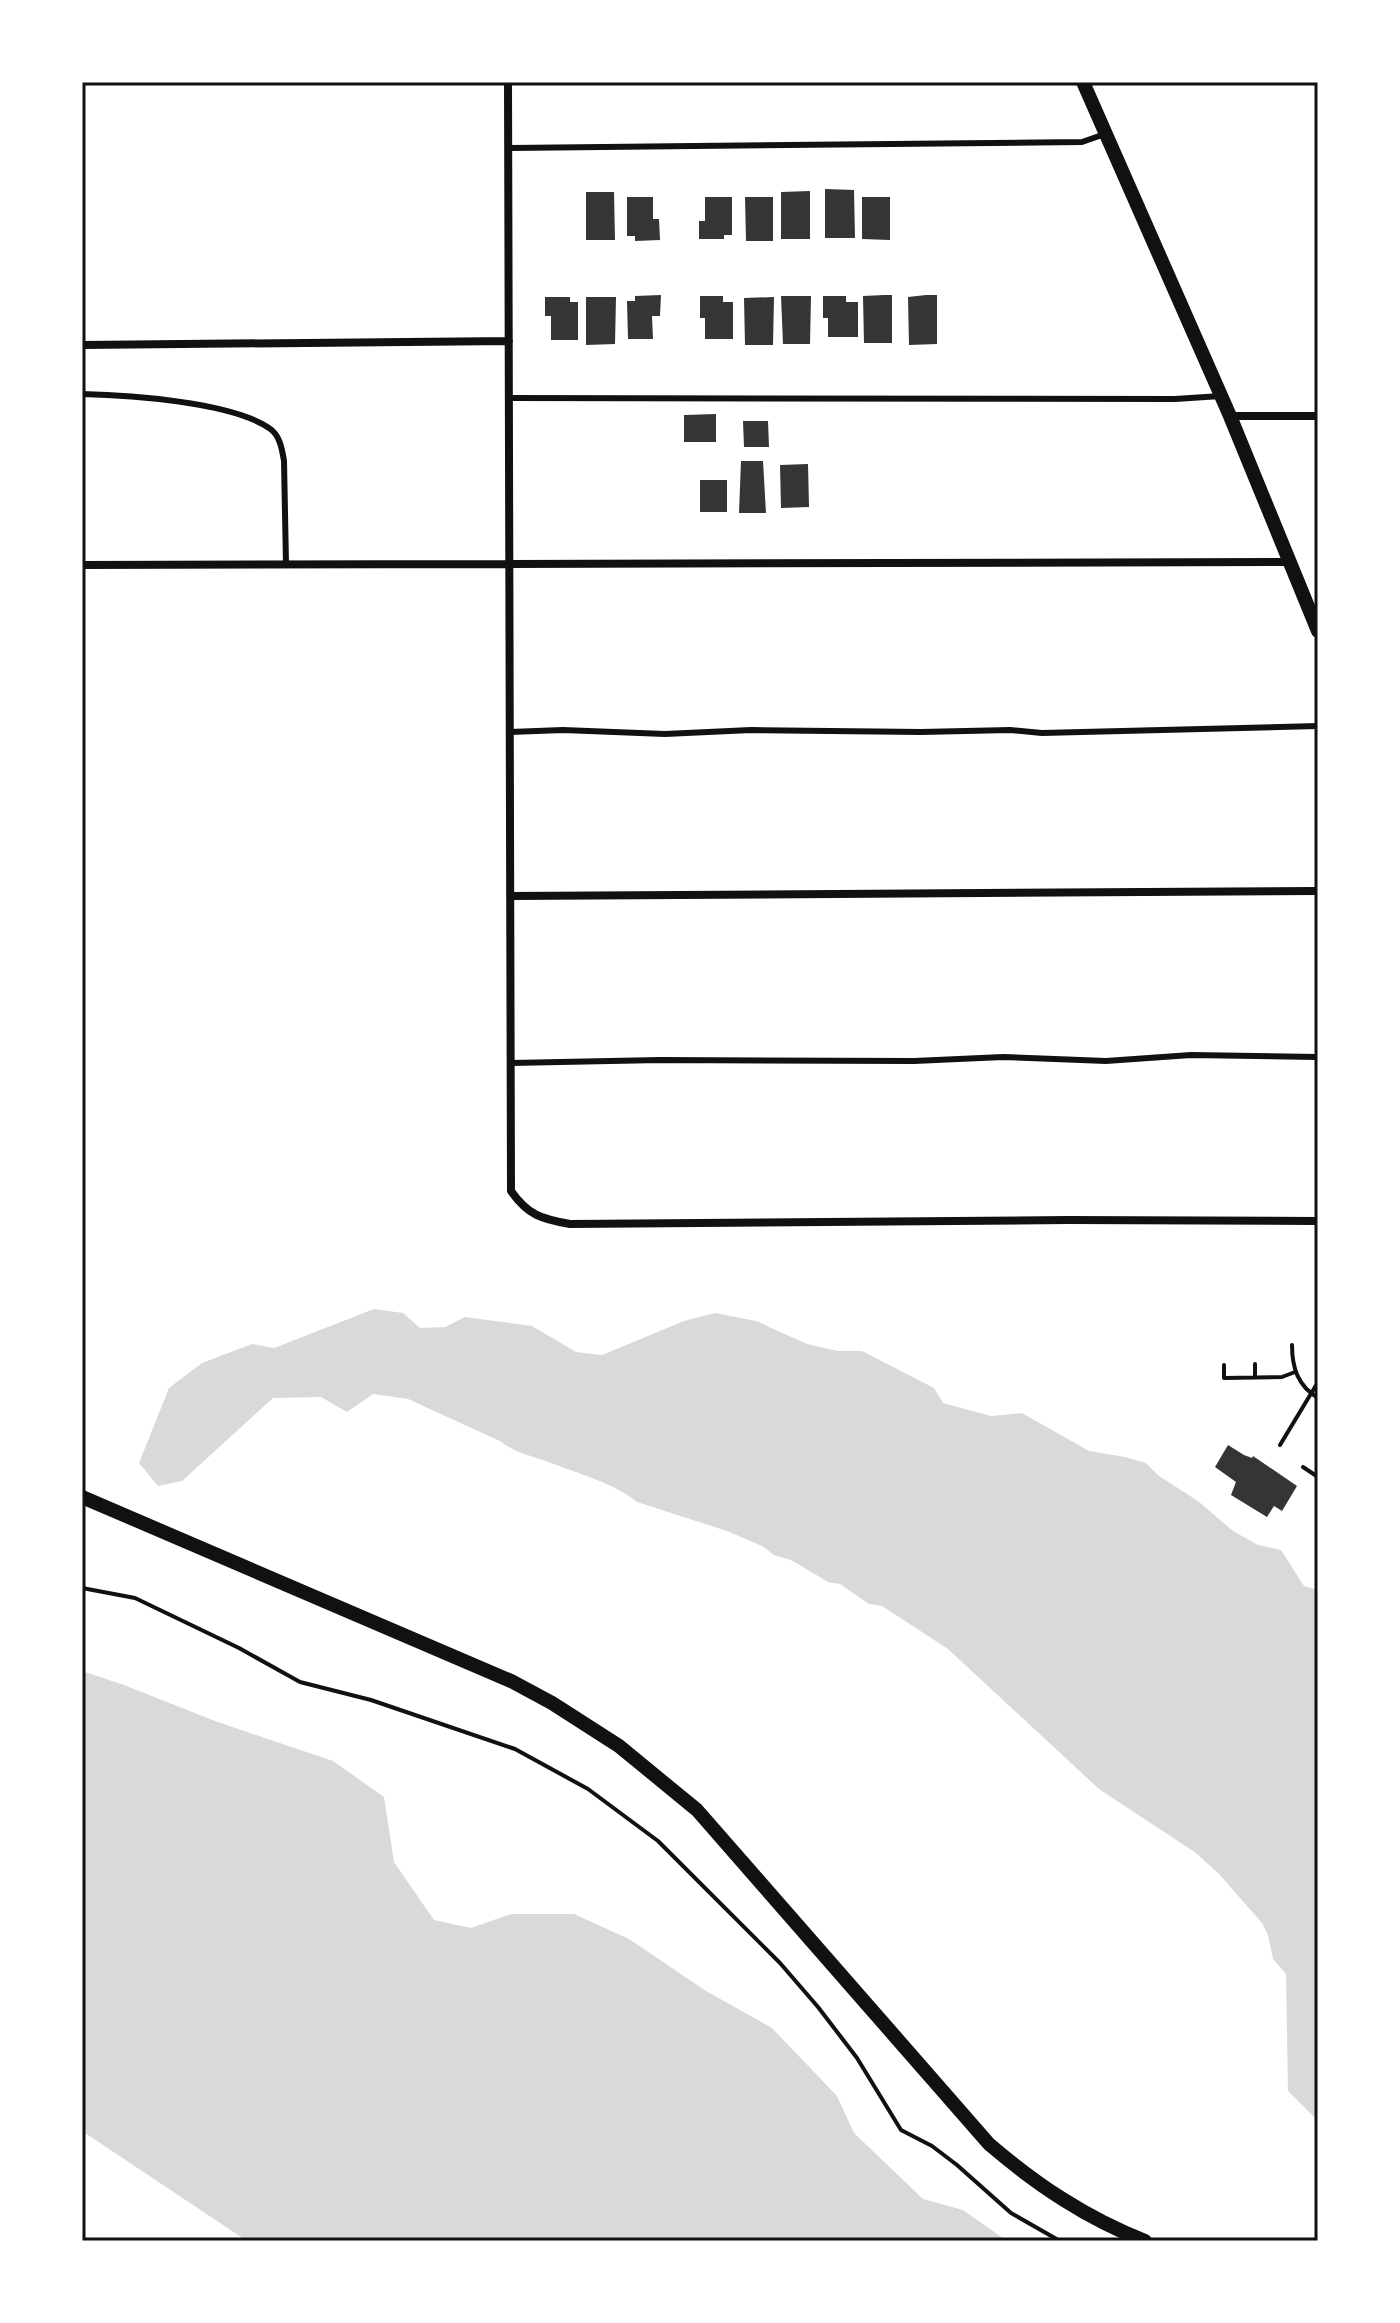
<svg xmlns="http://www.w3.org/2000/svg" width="1400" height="2323" font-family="Arial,sans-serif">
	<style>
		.water { fill: #d9d9d9 }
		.building { fill: #353535 }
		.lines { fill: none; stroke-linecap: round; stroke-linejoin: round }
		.path { stroke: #111; stroke-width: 4 }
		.service { stroke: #111; stroke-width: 6 }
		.minor { stroke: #111; stroke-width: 8 }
		.tertiary { stroke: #111; stroke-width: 14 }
		.neatline { fill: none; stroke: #111; stroke-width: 3 }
	</style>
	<rect width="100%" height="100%" fill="#fff"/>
	<path class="water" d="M374 1309 403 1313 420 1328 445 1327 465 1317 532 1326 576 1352 602 1355 684 1321 715 1313 756 1321 807 1344 838 1351H862L934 1388 943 1403 991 1416 1022 1413 1089 1451 1125 1457 1146 1463 1159 1476 1198 1501 1233 1531 1258 1545 1281 1550 1304 1586 1318 1590V2121L1288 2091 1286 1974 1273 1959 1268 1935 1262 1923 1219 1874 1196 1853 1099 1789 948 1649 882 1606 869 1604 840 1584 828 1582 791 1560 774 1555 762 1546 727 1531 637 1502C614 1483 579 1474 551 1463 533 1456 516 1454 500 1441L408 1399 373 1394 347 1412 321 1397 273 1398 182 1481 158 1486 139 1463 169 1388 202 1363 252 1344 274 1348Z
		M82 1671 124 1685 215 1721 333 1761 384 1797 394 1862 434 1920 471 1928 511 1914H574L629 1939 706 1991 772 2028 837 2096 854 2133 923 2199 963 2210 1007 2241H247L82 2131Z"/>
	<path class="building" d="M825 189 854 190 855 238H825Z
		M810 191V239H781V192Z
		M586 192H614L615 240H586Z
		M627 197H653V219H659L660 240 635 241V236H627Z
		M705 197H732V235H724V239H699V221H705Z
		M745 197H773V241H746Z
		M862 197H890V240L862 239Z
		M661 295 660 316H652L653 339H628L627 301H635V296Z
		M884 295H892V343H864L863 296Z
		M926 295H937V344L909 345 908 297Z
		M700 296H723V302H733V339H705V318H700Z
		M781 296H811L810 344H783Z
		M823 296H846V302H858V337H828V318H823Z
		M545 297H570V302H578V340H551V316H545Z
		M586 297H616L615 344 586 345Z
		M774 297 773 345H745L744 298Z
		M716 414V442H684V415Z
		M743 421H768L769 447H744Z
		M741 461H763L766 513H739Z
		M808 464 809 507 781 508 780 465Z
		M700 480H727V512H700Z
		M1228 1445 1244 1455 1252 1458 1253 1456 1297 1486 1282 1511 1274 1506 1267 1517 1231 1495 1236 1482 1215 1467Z"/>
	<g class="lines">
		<path class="path" d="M1292 1345C1292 1368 1298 1386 1318 1398
			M1224 1365V1378L1282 1377 1295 1372
			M1255 1377V1364
			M1280 1445 1318 1382
			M1303 1467 1318 1477
			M82 1588 135 1598 239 1648 300 1682 371 1700 515 1749 588 1789 658 1841 780 1963 818 2007 857 2058 901 2130 932 2146 957 2165 1011 2213 1060 2241"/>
		<path class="service" d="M510 148 1082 142 1105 134
			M82 394C129 395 231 402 269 428 280 435 282 449 284 461L286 564
			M508 398 1175 399 1221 396
			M510 732 563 730 665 734 751 730 921 732 1010 730 1042 733 1318 726
			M511 1063 660 1060 914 1061 1003 1057 1106 1061 1191 1055 1318 1057"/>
		<path class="minor" d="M508 82 511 1191C528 1215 541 1219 570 1224L1068 1220 1318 1221
			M82 345 509 341
			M1230 416H1318
			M82 565 1289 562
			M510 896 1318 891"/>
		<path class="tertiary" d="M1083 82 1230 416 1318 631
			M82 1497 511 1681 552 1703 619 1746 697 1810 989 2144C1037 2185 1086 2218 1145 2241"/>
	</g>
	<rect width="1400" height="2323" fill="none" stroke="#ffffff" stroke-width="168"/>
	<rect x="84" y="84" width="1232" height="2155" class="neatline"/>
</svg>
